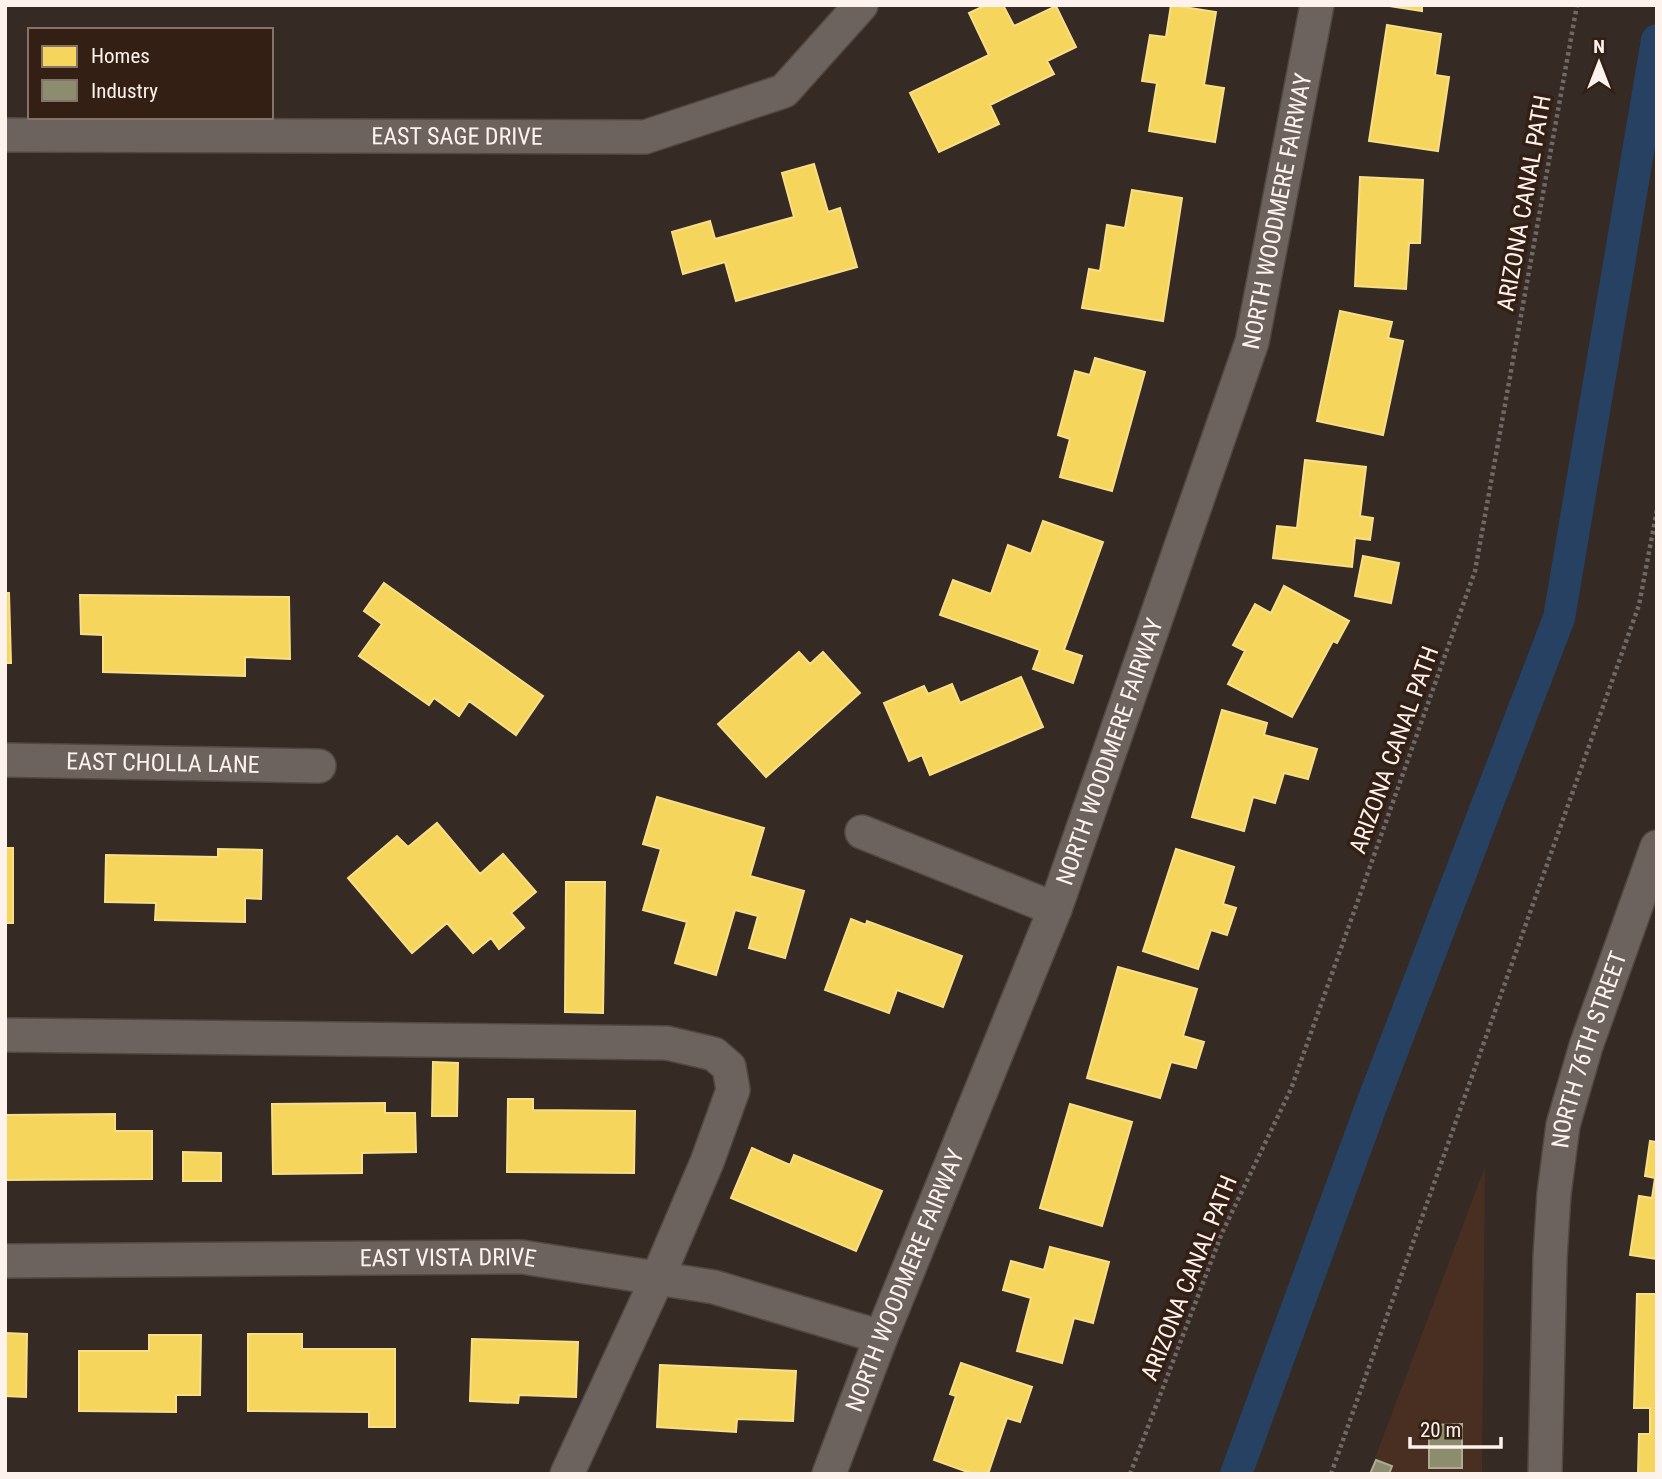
<svg xmlns="http://www.w3.org/2000/svg" width="1662" height="1479" font-family="'Roboto Condensed',sans-serif">
	<style>
		.built { fill: #482f21 }
		.homes { fill: #f6d55c; stroke: #f8de87; stroke-width: 2 }
		.industry { fill: #8c8c6e; stroke: #aeab94; stroke-width: 2 }
		.lines { fill: none; stroke-linecap: round; stroke-linejoin: round }
		.canal { stroke: #264162; stroke-width: 32 }
		.minor-casing { stroke: #514842; stroke-width: 36 }
		.path { stroke: #706864; stroke-width: 4.5; stroke-dasharray: 3.5 3.5; stroke-linecap: butt }
		.minor { stroke: #6c635e; stroke-width: 33 }
		.labels { text-anchor: middle; dominant-baseline: central; stroke-width: 7; stroke-linejoin: round; paint-order: stroke }
		.street-label { font-size: 24px; fill: #fef2ec; stroke: #331f13 }
	</style>
	<rect width="100%" height="100%" fill="#352a24"/>
	<path class="built" d="M1485 1167 1482 1474H1369Z"/>
	<path class="homes" d="M986 5H1003L1014 26 1056 6 1076 47 1047 61 1054 74 990 105 999 124 939 152 910 93 989 55 969 13Z
		M1171 5 1216 12 1204 85 1224 88 1215 142 1149 131 1157 83 1142 81 1150 35 1166 37Z
		M1383 5H1422V11Z
		M1387 25 1441 34 1435 75 1449 77 1438 151 1369 141Z
		M814 164 828 212 840 208 857 267 736 301 725 262 683 274 672 232 710 221 715 239 794 217 782 173Z
		M1360 177 1423 180 1420 243H1409L1406 289 1355 286Z
		M1132 190 1182 198 1163 321 1082 308 1089 269 1100 271 1107 225 1125 228Z
		M1340 311 1392 322 1388 338 1403 341 1383 435 1317 421Z
		M1095 358 1145 372 1112 491 1060 477 1070 439 1058 435 1075 371 1090 375Z
		M1305 460 1366 467 1360 516 1373 518 1370 540 1355 538 1352 567 1273 558 1277 526 1297 528Z
		M1043 521 1103 542 1064 650 1082 656 1073 683 1033 669 1040 650 940 615 953 580 991 594 1008 545 1031 554Z
		M1363 556 1399 563 1391 603 1355 596Z
		M384 583 543 696 516 735 469 701 459 716 434 698 429 705 359 656 382 624 364 611Z
		M1284 586 1349 621 1337 643 1333 641 1292 717 1228 684 1245 651 1233 645 1255 604 1271 613Z
		M5 593H9L11 663H5Z
		M80 595 289 597 290 659 245 657V676L103 672V635L81 634Z
		M799 652 810 664 823 652 860 693 766 777 718 724Z
		M1021 677 1043 727 930 775 922 755 909 761 884 703 924 686 928 694 952 684 960 703Z
		M1222 710 1267 723 1264 735 1317 749 1308 779 1284 773 1275 803 1253 797 1244 831 1192 817Z
		M657 797 764 828 750 876 804 891 785 958 749 948 758 916 735 910 716 975 675 963 687 922 643 910 661 849 643 844Z
		M437 823 480 874 503 854 536 892 511 913 524 928 499 949 491 938 473 953 447 923 412 953 348 878 397 836 408 847Z
		M5 848H13V923H5Z
		M218 849 262 850 261 899 245 898V922L155 920 156 903 105 902 106 855 218 857Z
		M1176 849 1234 867 1223 904 1236 908 1227 935 1211 930 1198 969 1143 951Z
		M566 882H605L603 1013 565 1012Z
		M851 919 866 925 867 921 962 956 943 1007 897 990 889 1013 825 990Z
		M1118 967 1197 989 1183 1036 1204 1042 1196 1068 1171 1062 1160 1098 1087 1078Z
		M433 1062 458 1063 457 1116H432Z
		M508 1099H533V1110L635 1111 634 1173 507 1172Z
		M385 1103V1113H415L416 1152 362 1153V1173L273 1174 272 1104Z
		M1070 1104 1132 1122 1102 1226 1040 1208Z
		M115 1114V1131H152V1179L5 1180V1115Z
		M1650 1141 1657 1142V1259L1630 1255 1639 1196 1652 1198 1655 1178 1645 1176Z
		M752 1148 790 1165 794 1155 882 1191 856 1251 731 1198Z
		M183 1152 221 1153V1181H183Z
		M1050 1247 1109 1262 1093 1323 1074 1318 1062 1363 1017 1351 1031 1298 1003 1290 1011 1261 1044 1270Z
		M1637 1294H1657V1474H1638L1639 1434H1650V1408H1634Z
		M5 1333 27 1334 26 1397 5 1396Z
		M248 1334H302V1349H395V1427H369V1412L248 1411Z
		M149 1335H201L200 1395H176V1412L79 1411V1351H149Z
		M472 1339 578 1342 576 1397 519 1395 518 1403 470 1401Z
		M961 1363 1032 1387 1020 1422 1007 1418 988 1474H973L934 1460 956 1396 950 1394Z
		M660 1365 796 1371 793 1421 737 1419 736 1432 657 1427Z"/>
	<path class="industry" d="M1462 1424V1468H1429V1425Z
		M1376 1460 1392 1466 1389 1474H1370Z"/>
	<g class="lines">
		<path class="canal" d="M1236 1474 1373 1101 1559 618 1657 40"/>
		<g class="minor-casing">
			<g id="minor">
				<path id="s1" d="M5 135 645 137 784 91 861 5"/>
				<path id="s2" d="M5 760 319 766"/>
				<path d="M862 832 1055 909"/>
				<path d="M5 1035 667 1043 714 1054 729 1067 733 1090 707 1162 658 1277 567 1474"/>
				<path id="s3" d="M5 1261 522 1257 714 1287 881 1337"/>
				<path id="s4" d="M829 1474 881 1337 1055 909 1252 342 1317 5"/>
				<path id="s5" d="M1545 1474 1550 1258 1554 1194 1563 1125 1586 1046 1657 847"/>
			</g>
		</g>
		<path class="path" d="M1130 1474 1222 1233 1291 1089 1475 571 1577 5
			M1331 1474 1639 605 1657 510"/>
		<use href="#minor" class="minor"/>
	</g>
	<g class="labels">
		<g class="street-label">
			<text stroke="none"><textPath href="#s1" startOffset="452">EAST SAGE DRIVE</textPath></text>
			<text transform="translate(1524 203) rotate(-80)">ARIZONA CANAL PATH</text>
			<text stroke="none"><textPath href="#s4" startOffset="1342">NORTH WOODMERE FAIRWAY</textPath></text>
			<text transform="translate(1394 750) rotate(-70)">ARIZONA CANAL PATH</text>
			<text stroke="none"><textPath href="#s4" startOffset="775">NORTH WOODMERE FAIRWAY</textPath></text>
			<text stroke="none"><textPath href="#s2" startOffset="158">EAST CHOLLA LANE</textPath></text>
			<text stroke="none"><textPath href="#s5" startOffset="429">NORTH 76TH STREET</textPath></text>
			<text stroke="none"><textPath href="#s3" startOffset="443">EAST VISTA DRIVE</textPath></text>
			<text transform="translate(1189 1278) rotate(-68)">ARIZONA CANAL PATH</text>
			<text stroke="none"><textPath href="#s4" startOffset="208">NORTH WOODMERE FAIRWAY</textPath></text>
		</g>
	</g>
	<rect width="1662" height="1479" fill="none" stroke="#fef2ec" stroke-width="14"/>
	<rect x="28" y="28" width="245" height="91" fill="#331f13" stroke="#84736a" stroke-width="2"/>
	<rect x="42" y="46" width="35" height="21" fill="#f6d55c" stroke="#84736a" stroke-width="2"/>
	<text x="91" y="63" font-size="21" fill="#fef2ec">Homes</text>
	<rect x="42" y="80" width="35" height="21" fill="#8c8c6e" stroke="#84736a" stroke-width="2"/>
	<text x="91" y="98" font-size="21" fill="#fef2ec">Industry</text>
	<g transform="translate(1599 63)" stroke="#331f13" stroke-width="5" paint-order="stroke">
	<path d="M0-5L12 26L0 18L-12 26Z" fill="#fef2ec"/>
	<text y="-10" font-size="19" font-weight="bold" text-anchor="middle" fill="#fef2ec">N</text>
	</g>
	<path d="M1410 1437v10h91v-10" fill="none" stroke="#fef2ec" stroke-width="3.5"/>
	<text x="1420" y="1437" font-size="21" fill="#fef2ec" stroke="#331f13" stroke-width="5" paint-order="stroke">20 m</text>
</svg>
